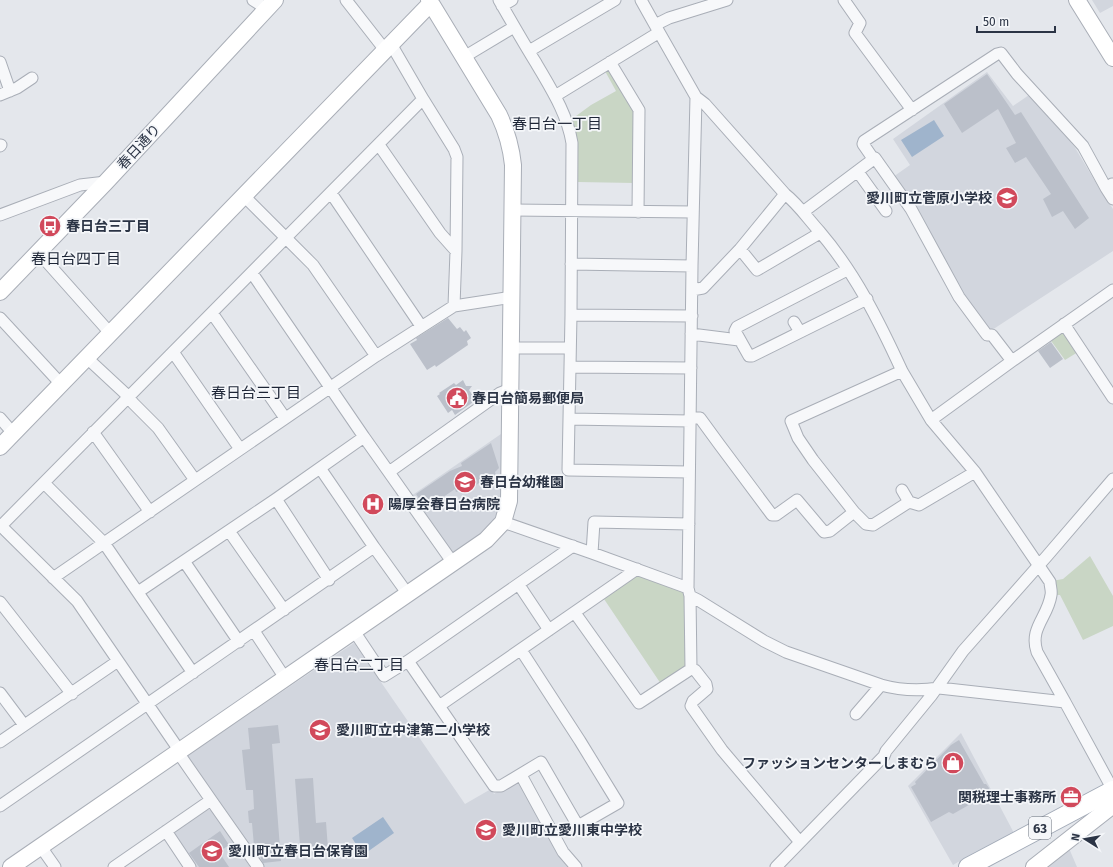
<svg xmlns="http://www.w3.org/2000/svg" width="1113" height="867" font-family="'Fira Sans','Noto Sans JP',sans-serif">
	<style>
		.built { fill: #d2d6de }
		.green { fill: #c9d6c5 }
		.water { fill: #9fb4cc }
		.building { fill: #bbc0ca }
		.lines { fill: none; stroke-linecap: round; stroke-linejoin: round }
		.street-casing { stroke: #a9aeb7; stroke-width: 13 }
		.secondary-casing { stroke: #a9aeb7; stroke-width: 18 }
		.primary-casing { stroke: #a3abb8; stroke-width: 20 }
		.street { stroke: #f7f8fa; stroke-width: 11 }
		.secondary { stroke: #fff; stroke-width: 16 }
		.primary { stroke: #fff; stroke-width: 18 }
		.labels { text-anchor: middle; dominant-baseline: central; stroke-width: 3.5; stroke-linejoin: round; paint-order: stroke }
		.shield { fill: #f4f6f9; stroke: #676e7b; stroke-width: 1 }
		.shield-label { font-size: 13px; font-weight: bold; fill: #2b3445 }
		.street-label { font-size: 14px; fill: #2b3445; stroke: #f4f6f9 }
		.poi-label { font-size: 14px; font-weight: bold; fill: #2b3445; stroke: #f4f6f9; text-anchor: start }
		.neighbourhood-label { font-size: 15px; fill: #1d2536; stroke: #f4f6f9 }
	</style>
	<rect width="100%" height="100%" fill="#e4e7ec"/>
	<path class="built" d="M1092 0H1113V6L1100 13Z
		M987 72 1013 106 1029 95 1074 146 1099 188 1113 209V251L992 330 985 328 964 300 893 177 910 165 893 139Z
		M501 434V493L497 513 493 521 482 533 452 554 411 496Z
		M354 643 465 804 491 789 494 794 514 781 522 783 570 867H264L187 756Z
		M961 733 1014 833 975 852 953 865 908 786Z
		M206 809 211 810 250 867H196L174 835 175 831Z
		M1068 846 1077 867H1042Z"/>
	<path class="green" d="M610 68 635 112 634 183 578 182V145L572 119 591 105 616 91 605 71Z
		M1060 331H1066L1078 352 1065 360 1049 338Z
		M1090 556 1113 596V626L1083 640 1060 595H1055L1052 581 1063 579Z
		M636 574 686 593V667L661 684 604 599Z"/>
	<path class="water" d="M934 120 944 136 912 157 901 140Z
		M383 817 394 833 363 855 352 838Z"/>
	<path class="building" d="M987 74 1015 115 1021 112 1089 218 1075 229 1063 211 1052 217 1043 199 1051 194 1026 157 1015 163 1006 148 1016 143 998 109 962 133 944 104Z
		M448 318 457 329 460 327 464 332 466 330 471 338 467 341 468 345 436 367 435 365 427 370 410 344 417 340 416 338Z
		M1051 342 1063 359 1050 368 1038 351Z
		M463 380 466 386H472L469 390 476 400 455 415 452 410 448 413 437 396 440 394 439 393 454 383 456 385Z
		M491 443 499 468 495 472 498 482 478 484 456 492 455 489 427 508 426 507H425L416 494 450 471 462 466 461 463Z
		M278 725 280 743 272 744 281 861 263 863 261 859 259 846H254L252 823H249L248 811 254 809 253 790H246L242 750 250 749 248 728Z
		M959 740 984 784H986L989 788 988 794 953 814 949 812 931 822 911 787 916 784 915 782 951 745Z
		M313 778 316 823 326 822 328 849H318L322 855 308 856 307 845 300 846 295 779Z
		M220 831 229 845 219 852 229 867H199L189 853Z"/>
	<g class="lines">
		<g class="street-casing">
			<path id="street" d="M253 0 267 9
				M346 0 385 50
				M499 0C511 21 523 42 536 63 551 89 567 113 572 143L571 315 568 470 689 472
				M641 0 655 25
				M844 0 860 23 855 33 912 110
				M502 6 512 0
				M529 51 615 0
				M464 57 514 27
				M0 62 10 91
				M610 62 639 110 638 212
				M0 95 17 88 32 78
				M555 96 658 33
				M696 97 705 104 785 194
				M423 99 454 149 457 157 456 251 454 306
				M379 145 440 233 456 251
				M0 146 1 145
				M875 158 911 209 959 297 987 335H992L1012 361
				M858 172 886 211
				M1112 184 1106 188 1113 199
				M331 193 421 326
				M244 196 313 265 376 356
				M513 210 693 212
				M803 212 875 158 872 157 863 144 864 141 997 54 1001 53 1017 74 1083 146 1106 188
				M0 215 80 185 106 182
				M740 249 757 270 820 233
				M38 252 111 334
				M571 264 692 266
				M847 270 737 327 735 331 749 356H752L867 299
				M692 290 703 288 740 249 785 194C798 204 808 219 820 232 855 273 879 321 902 371
				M212 313 285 418
				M571 315 692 316
				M0 318 61 384
				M794 322 800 332
				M1064 324 1113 398
				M691 334 739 340
				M511 348H570
				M173 352 240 449
				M87 358 129 397 133 403 158 428 195 480
				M570 367 691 368
				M690 417 700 418 719 444 772 515H776L797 500 824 532 830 531 854 512
				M0 418 13 433
				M569 419 690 421
				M931 420 1012 361 1113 290
				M93 432 150 512
				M364 437 453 563
				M320 468 374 547
				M389 472 500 393 510 389
				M975 472 919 505 909 502 873 525 866 524 854 512 813 460 798 438 791 421 902 371 931 420 975 472 1050 582C1050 586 1052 591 1051 595 1048 617 1029 628 1037 652L1065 702
				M44 483 104 543 193 673
				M902 490 909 502
				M276 499 329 580
				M503 522 592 553 688 588 690 596 698 600 764 641 786 652 881 685C899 690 920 691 939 688L1065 702 1113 790
				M0 525 77 601 179 750
				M1 526 423 99 391 44
				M229 531 284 610
				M592 553 594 522 689 524
				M184 561 239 642
				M53 578 376 356 454 306 512 297
				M519 585 549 630
				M688 588 692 266 696 97 655 25 669 18 727 0
				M138 592 276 499 364 437 252 273
				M0 602 72 694
				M575 613 639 703 691 669 690 596
				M254 631 285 678
				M354 631 384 676 408 661 573 546
				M521 650 580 741 618 803 578 826 541 762 501 786H494L439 706 637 569
				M408 661 439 706
				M691 669 695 670 706 684 707 689 693 701 691 706 722 750 800 842
				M0 693 24 725
				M856 714 881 685
				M0 742 118 661
				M177 751 211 800
				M521 775 563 852 576 867
				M0 806 374 547 407 593
				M166 831 190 867
				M41 847 55 867
				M114 867 211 800 258 867
				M776 867 884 756 886 751 931 696 963 651 1047 556 1113 479"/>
		</g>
		<g class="secondary-casing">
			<path id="secondary" d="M1077 0 1113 58
				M0 292 106 182 275 0
				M0 447 431 3
				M11 867 486 540 503 522 509 501 513 165C511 146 507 132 499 115L429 0
				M1034 867 1113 805"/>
		</g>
		<g class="primary-casing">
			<path id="primary" d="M968 867 1113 790"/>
		</g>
		<use href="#street" class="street"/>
		<use href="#secondary" class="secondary"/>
		<use href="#primary" class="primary"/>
	</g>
	<defs>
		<g id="school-disc" transform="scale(1.15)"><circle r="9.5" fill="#d1495b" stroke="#f4f6f9"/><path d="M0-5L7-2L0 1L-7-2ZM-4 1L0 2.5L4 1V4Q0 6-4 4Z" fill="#fff"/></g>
		<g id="bus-disc" transform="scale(1.15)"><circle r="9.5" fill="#d1495b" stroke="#f4f6f9"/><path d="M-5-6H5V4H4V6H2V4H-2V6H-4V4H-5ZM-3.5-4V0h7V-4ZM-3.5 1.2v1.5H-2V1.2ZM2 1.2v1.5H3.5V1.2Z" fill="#fff"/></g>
		<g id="civic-disc" transform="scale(1.15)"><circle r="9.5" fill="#d1495b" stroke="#f4f6f9"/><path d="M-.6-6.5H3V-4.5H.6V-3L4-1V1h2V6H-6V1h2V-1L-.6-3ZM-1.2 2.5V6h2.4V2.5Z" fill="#fff"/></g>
		<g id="hospital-disc" transform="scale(1.15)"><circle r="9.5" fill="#d1495b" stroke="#f4f6f9"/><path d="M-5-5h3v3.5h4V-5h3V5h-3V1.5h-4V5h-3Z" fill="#fff"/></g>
		<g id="shop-disc" transform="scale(1.15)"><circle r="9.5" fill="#d1495b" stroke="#f4f6f9"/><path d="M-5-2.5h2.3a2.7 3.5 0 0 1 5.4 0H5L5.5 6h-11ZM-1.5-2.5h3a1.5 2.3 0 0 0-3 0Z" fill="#fff"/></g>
		<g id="office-disc" transform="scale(1.15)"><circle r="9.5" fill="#d1495b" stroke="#f4f6f9"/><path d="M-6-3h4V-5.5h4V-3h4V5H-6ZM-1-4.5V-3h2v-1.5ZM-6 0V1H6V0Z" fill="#fff"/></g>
	</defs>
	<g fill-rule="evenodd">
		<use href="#school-disc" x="1007" y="198"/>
		<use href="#bus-disc" x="50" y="226"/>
		<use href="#civic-disc" x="457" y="398"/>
		<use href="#school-disc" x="465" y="482"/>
		<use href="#hospital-disc" x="373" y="504"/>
		<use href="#school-disc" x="320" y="730"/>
		<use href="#shop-disc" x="953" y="763"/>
		<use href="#office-disc" x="1071" y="797"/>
		<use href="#school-disc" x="486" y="830"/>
		<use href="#school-disc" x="212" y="851"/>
	</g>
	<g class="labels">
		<rect class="shield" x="1029" y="817" width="22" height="22" rx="3"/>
		<g class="shield-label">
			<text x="1040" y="828">63</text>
		</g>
		<g class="street-label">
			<text transform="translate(139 147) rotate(-47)">春日通り</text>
		</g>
		<g class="poi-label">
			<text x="992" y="198" text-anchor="end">愛川町立菅原小学校</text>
			<text x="66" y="226">春日台三丁目</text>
			<text x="472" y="398">春日台簡易郵便局</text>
			<text x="480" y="482">春日台幼稚園</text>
			<text x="388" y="504">陽厚会春日台病院</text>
			<text x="336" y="730">愛川町立中津第二小学校</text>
			<text x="938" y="763" text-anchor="end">ファッションセンターしまむら</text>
			<text x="1056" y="797" text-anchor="end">関税理士事務所</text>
			<text x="502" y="830">愛川町立愛川東中学校</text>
			<text x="228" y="851">愛川町立春日台保育園</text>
		</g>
		<g class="neighbourhood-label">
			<text x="557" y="124">春日台一丁目</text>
			<text x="76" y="259">春日台四丁目</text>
			<text x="256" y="393">春日台三丁目</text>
			<text x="359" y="665">春日台二丁目</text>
		</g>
	</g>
	<g transform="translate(1085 839) rotate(281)" stroke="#f4f6f9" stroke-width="3" paint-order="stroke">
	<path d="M0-3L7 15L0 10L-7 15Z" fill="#2b3445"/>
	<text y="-6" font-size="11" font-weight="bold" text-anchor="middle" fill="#2b3445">N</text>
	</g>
	<path d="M977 26v6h78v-6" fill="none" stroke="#2b3445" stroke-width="2"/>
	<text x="983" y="26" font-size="12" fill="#2b3445" stroke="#f4f6f9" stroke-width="3" paint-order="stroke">50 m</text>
</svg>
